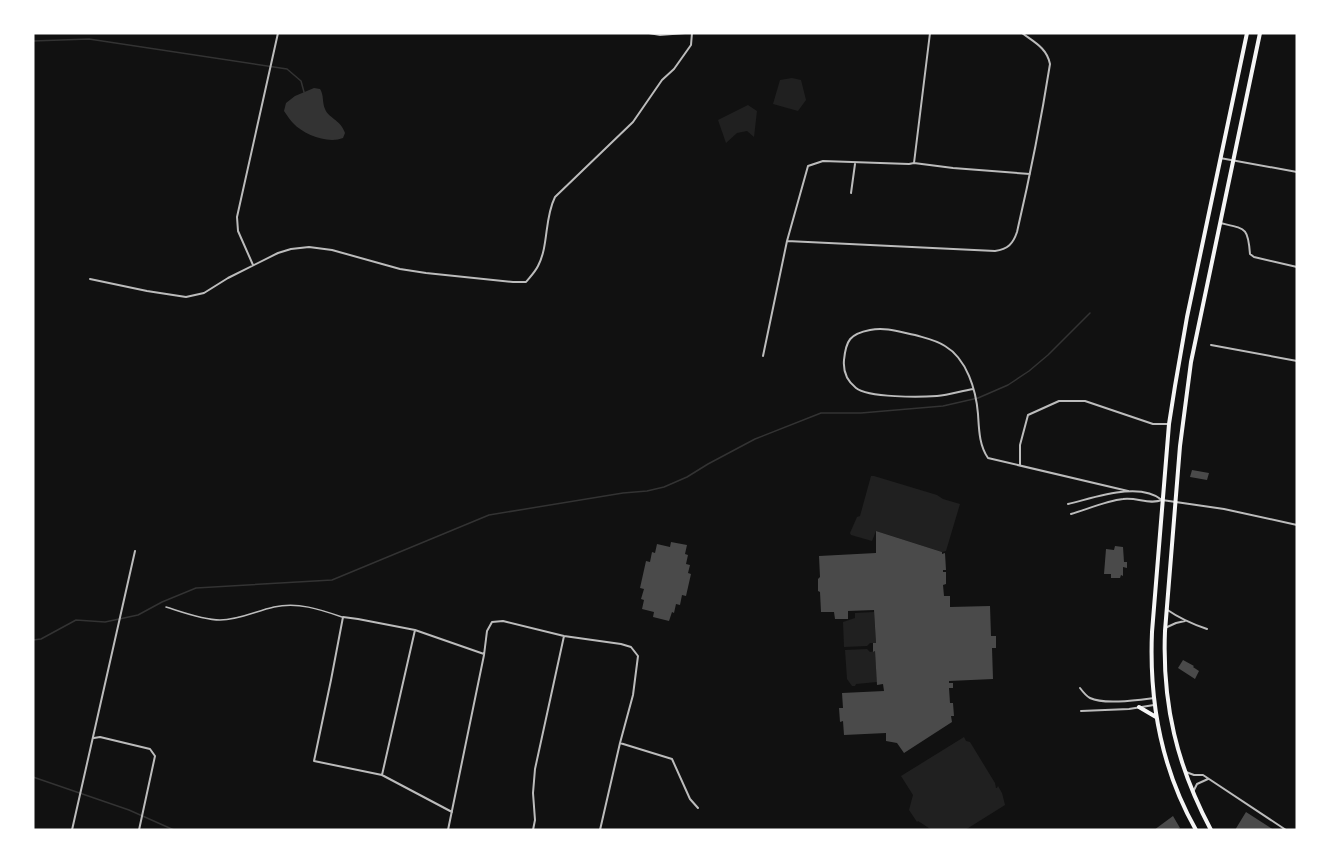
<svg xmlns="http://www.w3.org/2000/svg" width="1330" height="863" font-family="Arial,sans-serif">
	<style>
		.green { fill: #202020 }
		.water { fill: #333 }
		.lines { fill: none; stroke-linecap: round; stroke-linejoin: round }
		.stream { stroke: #333; stroke-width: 1.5 }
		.building { fill: #4a4a4a }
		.service { stroke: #bcbcbc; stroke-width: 1.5 }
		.minor { stroke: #bcbcbc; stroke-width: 2 }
		.primary { stroke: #f5f5f5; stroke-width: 4 }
	</style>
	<rect width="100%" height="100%" fill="#111"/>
	<path class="green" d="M792 78 801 80 806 100 798 111 773 104 780 80Z
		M748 105 757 111 754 137 747 131 737 133 726 143 718 120Z
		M871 476H874L937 495 943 499 960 504 946 551 942 552 876 531 872 541 851 535 850 533 857 517 860 516Z
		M874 612 876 643H870L867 646 844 647 843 622 855 618V613Z
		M867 649 870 652 875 651 877 682 856 684 855 686H852L847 679 845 650Z
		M964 737 966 741 970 742 995 783 996 788H997L998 786 1002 793 1005 805 965 830H932L918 821 917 822 909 810 913 795 901 776Z"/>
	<path class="water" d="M314 88 320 89C324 95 322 102 325 109 328 118 340 119 345 133L343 138C328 144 304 135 293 123 290 120 287 115 284 111L286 103 295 96Z"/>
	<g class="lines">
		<path class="stream" d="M33 41 89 39 287 69 301 81 304 92
			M33 640 41 639 76 620 105 622 138 615 162 602 196 588 332 580 489 515 623 493 647 491 664 487 687 477 708 464 755 439 821 413H861L943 406 978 398 1008 385 1029 371 1048 355 1090 313
			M33 777 129 810 174 830"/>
	</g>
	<path class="building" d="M1192 470 1209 473 1207 480 1190 477Z
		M876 531 942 552V554L945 553 946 570H943V572H946V584L943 585 944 596H950V607L990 606 991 636H996V648H992L993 679 949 681V683H953V688H949L950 703H953L954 716H951L952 722 904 753 897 743 886 741V733L844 735 843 721 840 722 839 708H843L842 693 884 691 883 684 877 685 875 651 873 652V643H876L874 610 848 611V619H835L834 612H821L820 592 818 591V579L820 577 819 556 876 553Z
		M671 542 687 545 685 554 688 555 686 564 690 565 688 573 691 574 686 596 682 595 680 605 676 604 674 613 672 612 669 621 653 617 654 612 642 609 644 600 641 599 644 589 640 588 646 561 650 562 652 552 655 553 657 544 670 547Z
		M1115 546 1123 547 1124 562H1127V568L1123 567V576L1121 575 1120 578H1111V574H1104L1106 549 1114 550Z
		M1183 660 1194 666 1193 667 1199 671 1195 679 1178 668Z
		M1246 812 1274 830H1235Z
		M1173 816 1180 828 1178 829 1179 830H1154Z"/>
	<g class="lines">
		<path class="service" d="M166 607C182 612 203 620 220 620 239 620 256 611 274 607 298 602 319 609 342 617"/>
		<path class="minor" d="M649 33 660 35 685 33
			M1220 158 1297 172
			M914 163 930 33
			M851 193 855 164
			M1220 223C1246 229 1248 227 1250 254L1254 257 1297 267
			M787 241 995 251C1008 249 1013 244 1017 232 1030 176 1041 121 1050 64 1047 48 1034 42 1022 33
			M253 265 238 231 237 217 278 33
			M90 279 147 291 186 297 204 293 228 278 278 253 291 249 309 247 332 250 400 269 426 273 513 282H526C530 277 535 272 538 266 549 245 544 219 555 197L633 122 662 80 674 69 691 45 692 33
			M1211 345 1297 361
			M763 356 787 241 808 166 823 161 909 164 914 163 953 168 1030 174
			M973 389C961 391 949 395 937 396 921 397 868 398 856 388 847 381 843 371 844 360 846 340 850 334 870 330 886 327 900 332 915 335 925 338 936 340 945 346 967 359 976 390 978 414 979 429 979 445 988 458L1128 491
			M1020 465V445L1028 415 1059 401H1085L1153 424H1167
			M1068 504C1094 498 1139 481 1162 500
			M1071 514C1088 509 1106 501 1123 499 1137 497 1149 505 1162 500L1224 509 1297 525
			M1166 609C1179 618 1192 624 1207 629
			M1165 628 1176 623 1185 621
			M1080 688C1083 692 1086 696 1090 698 1104 705 1138 700 1154 698
			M1081 711 1129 709 1154 705
			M94 738 100 737 150 749 155 756 139 830
			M620 743 672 759 690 799 698 808
			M1186 772 1194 775H1203L1286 830
			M382 775 415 630
			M1193 792 1197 784 1208 779
			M452 812 382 775 314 761 331 680 343 617 358 619 415 630 484 654
			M72 830 135 551
			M448 830 484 655 487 631 492 622 503 621 564 636 621 644 631 647 638 656 633 695 620 743 600 830
			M533 830 535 820 533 793 535 769 564 636"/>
		<path class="primary" d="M1139 707 1156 717
			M1196 830C1162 770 1149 701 1152 632L1169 424 1175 386 1187 317 1247 33
			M1211 830C1177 766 1162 704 1165 631L1180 446 1191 362 1260 33"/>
	</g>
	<rect width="1330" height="863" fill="none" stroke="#ffffff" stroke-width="69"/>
</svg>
